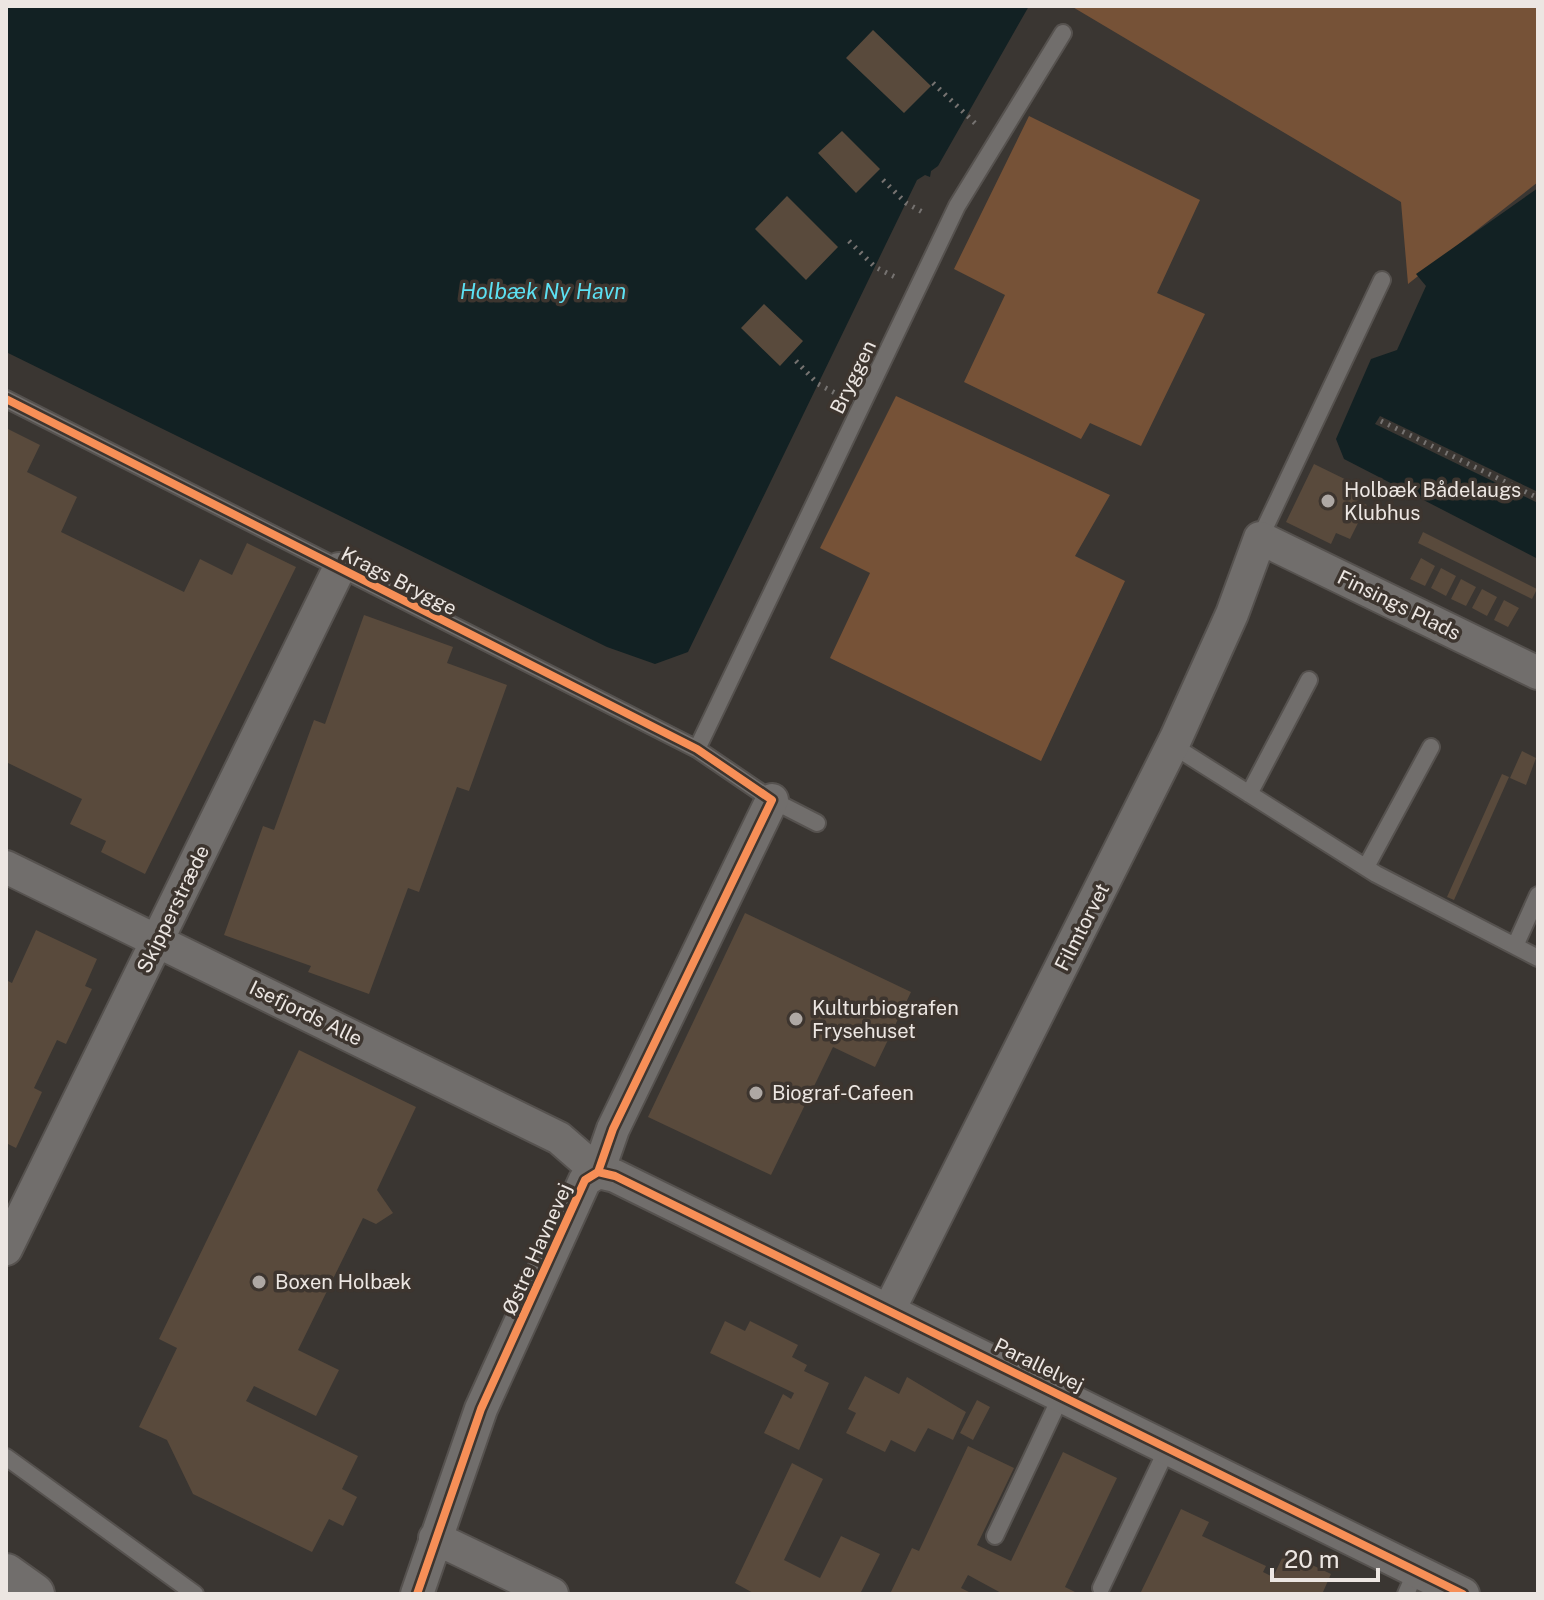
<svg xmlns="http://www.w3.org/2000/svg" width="1544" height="1600" font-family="'Public Sans',sans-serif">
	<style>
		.green { fill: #765237 }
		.water { fill: #122123 }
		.pier { fill: #3a3632 }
		.building { fill: #594a3c }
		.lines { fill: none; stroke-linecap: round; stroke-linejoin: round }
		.service-casing { stroke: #56524f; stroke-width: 20 }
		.minor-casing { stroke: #56524f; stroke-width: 36 }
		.tertiary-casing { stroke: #56524f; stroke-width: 44 }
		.path { stroke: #767371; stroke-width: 5; stroke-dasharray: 2 6; stroke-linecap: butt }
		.service { stroke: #716e6c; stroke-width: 16 }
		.minor { stroke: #716e6c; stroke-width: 32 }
		.tertiary { stroke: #716e6c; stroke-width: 40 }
		.cycleway-casing { stroke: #3d352f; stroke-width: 13 }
		.cycleway { stroke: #f78f57; stroke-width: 8 }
		.poi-dot { fill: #aea8a4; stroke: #3d352f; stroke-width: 3 }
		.labels { text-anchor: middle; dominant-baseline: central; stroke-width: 7; stroke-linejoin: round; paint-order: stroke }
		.street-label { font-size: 20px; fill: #ece6e2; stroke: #3d352f }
		.poi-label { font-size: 20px; fill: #ece6e2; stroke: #3d352f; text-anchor: start }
		.water-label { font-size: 22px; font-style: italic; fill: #5ce0f2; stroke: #3d352f }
	</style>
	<rect width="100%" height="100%" fill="#3a3632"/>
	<path class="green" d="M1071 6H1538V182L1408 284 1401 202Z
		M1029 116 1200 200 1157 293 1205 314 1141 446 1090 423 1081 439 964 382 1005 295 954 269Z
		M896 396 1110 495 1075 556 1125 581 1041 761 830 658 870 573 820 548Z"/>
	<path class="water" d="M6 6H1029L938 166 931 171 930 177 925 175 917 180 688 652 655 664 607 647 6 352Z
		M1538 188V559L1344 459 1336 439 1371 359 1397 350 1426 286 1416 274Z"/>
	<path class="pier" d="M1380 416 1538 492V503L1375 424Z"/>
	<path class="building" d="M873 30 931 86 904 113 846 58Z
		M842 131 880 169 856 193 818 153Z
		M787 196 838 247 806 280 755 229Z
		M764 304 803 341 780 366 741 328Z
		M6 428 40 445 27 472 77 497 61 532 184 592 200 559 232 575 247 543 296 567 145 874 101 852 106 841 70 824 82 799 6 762Z
		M1314 464 1359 486 1353 498 1367 505 1350 539 1336 533 1331 544 1286 522Z
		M1423 532 1537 589 1532 599 1418 543Z
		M1421 558 1435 566 1425 586 1410 579Z
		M1441 568 1456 576 1446 596 1431 588Z
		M1461 579 1476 587 1466 606 1451 599Z
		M1482 589 1497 597 1487 616 1472 608Z
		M1504 600 1519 608 1508 627 1494 620Z
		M364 615 453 647 447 663 507 685 469 791 457 787 419 892 408 888 369 994 308 972 311 966 224 935 263 826 274 830 314 720 325 724Z
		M1522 751 1536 758 1526 785 1510 778Z
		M1502 774 1509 777 1454 900 1447 897Z
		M745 913 911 992 875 1067 833 1047 771 1175 648 1117Z
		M36 930 97 959 85 986 92 989 66 1044 57 1040 34 1088 42 1092 16 1148 6 1143V980L12 983Z
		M299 1050 416 1107 377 1190 393 1213 376 1224 363 1218 298 1350 339 1370 316 1416 254 1386 246 1401 358 1456 342 1489 357 1497 343 1526 329 1519 312 1552 193 1494 167 1440 139 1427 177 1348 159 1339Z
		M725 1321 745 1331 750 1321 798 1345 792 1357 807 1365 804 1371 829 1383 799 1450 764 1433 783 1394 791 1399 794 1393 710 1353Z
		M865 1376 899 1394 907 1377 966 1412 953 1440 928 1428 915 1452 891 1440 885 1452 846 1433 856 1413 848 1409Z
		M977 1400 990 1407 973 1440 960 1433Z
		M968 1446 1014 1468 977 1545 1011 1561 1063 1452 1117 1478 1065 1587 1079 1594H1003L968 1575 961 1588 973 1594H890L912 1548 919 1551Z
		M792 1463 823 1479 784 1560 820 1578 841 1536 880 1554 860 1594H755L735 1583Z
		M1181 1509 1209 1522 1202 1536 1266 1566 1263 1572 1273 1577 1285 1552 1331 1574 1323 1592 1328 1594H1140Z"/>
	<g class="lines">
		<g class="service-casing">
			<path id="service" d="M6 399 697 749 772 800 817 823
				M1260 538 1382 280
				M1172 745 1376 874 1538 958
				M697 749 957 206 1063 33
				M1249 794 1309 680
				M1366 867 1431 747
				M1515 946 1538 895
				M6 1457 195 1594
				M995 1536 1062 1394
				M1101 1588 1168 1447
				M1406 1594 1416 1571"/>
		</g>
		<g class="minor-casing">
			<path id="minor" d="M6 867 559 1138 598 1172 615 1176 1463 1594
				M6 1249 339 569
				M889 1310 1176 738 1232 614 1260 538 1538 673
				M435 1538 552 1594
				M417 1594 481 1409 585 1180 598 1172 613 1129 772 800"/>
		</g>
		<g class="tertiary-casing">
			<path id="tertiary" d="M6 1574 34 1594"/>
		</g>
		<path class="path" d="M933 83 979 127
			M883 180 906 203 926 214
			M849 241 875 267 895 277
			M796 361 818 384 839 395
			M1381 421 1538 498"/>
		<use href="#service" class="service"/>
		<use href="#minor" class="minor"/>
		<use href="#tertiary" class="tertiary"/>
		<g class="cycleway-casing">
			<path id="cycleway" d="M6 399 697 749 772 800 613 1129 598 1172 585 1180 481 1409 417 1594
				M598 1172 615 1176 1463 1594"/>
		</g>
		<use href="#cycleway" class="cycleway"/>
	</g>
	<g class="poi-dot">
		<circle cx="1328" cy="501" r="8"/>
		<circle cx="796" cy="1019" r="8"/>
		<circle cx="756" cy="1093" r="8"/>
		<circle cx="259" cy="1282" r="8"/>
	</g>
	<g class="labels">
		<g class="street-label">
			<text transform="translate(853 377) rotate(-64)">Bryggen</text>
			<text transform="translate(399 581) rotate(27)">Krags Brygge</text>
			<text transform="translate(1399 605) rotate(26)">Finsings Plads</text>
			<text transform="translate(173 909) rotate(-64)">Skipperstræde</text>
			<text transform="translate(1082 927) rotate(-63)">Filmtorvet</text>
			<text transform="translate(306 1013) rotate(26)">Isefjords Alle</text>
			<text transform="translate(537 1249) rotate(-66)">Østre Havnevej</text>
			<text transform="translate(1039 1365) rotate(26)">Parallelvej</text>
		</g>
		<g class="poi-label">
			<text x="1344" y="490">Holbæk Bådelaugs<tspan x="1344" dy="23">Klubhus</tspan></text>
			<text x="812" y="1008">Kulturbiografen<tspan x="812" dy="23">Frysehuset</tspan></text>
			<text x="772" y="1093">Biograf-Cafeen</text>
			<text x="275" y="1282">Boxen Holbæk</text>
		</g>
		<g class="water-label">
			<text x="543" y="291">Holbæk Ny Havn</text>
		</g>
	</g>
	<rect width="1544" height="1600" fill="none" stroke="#ece6e2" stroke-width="16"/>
	<path d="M1272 1568v12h106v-12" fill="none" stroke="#ece6e2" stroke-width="4"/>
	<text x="1284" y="1568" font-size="24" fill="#ece6e2" stroke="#3d352f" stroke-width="6" paint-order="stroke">20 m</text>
</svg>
